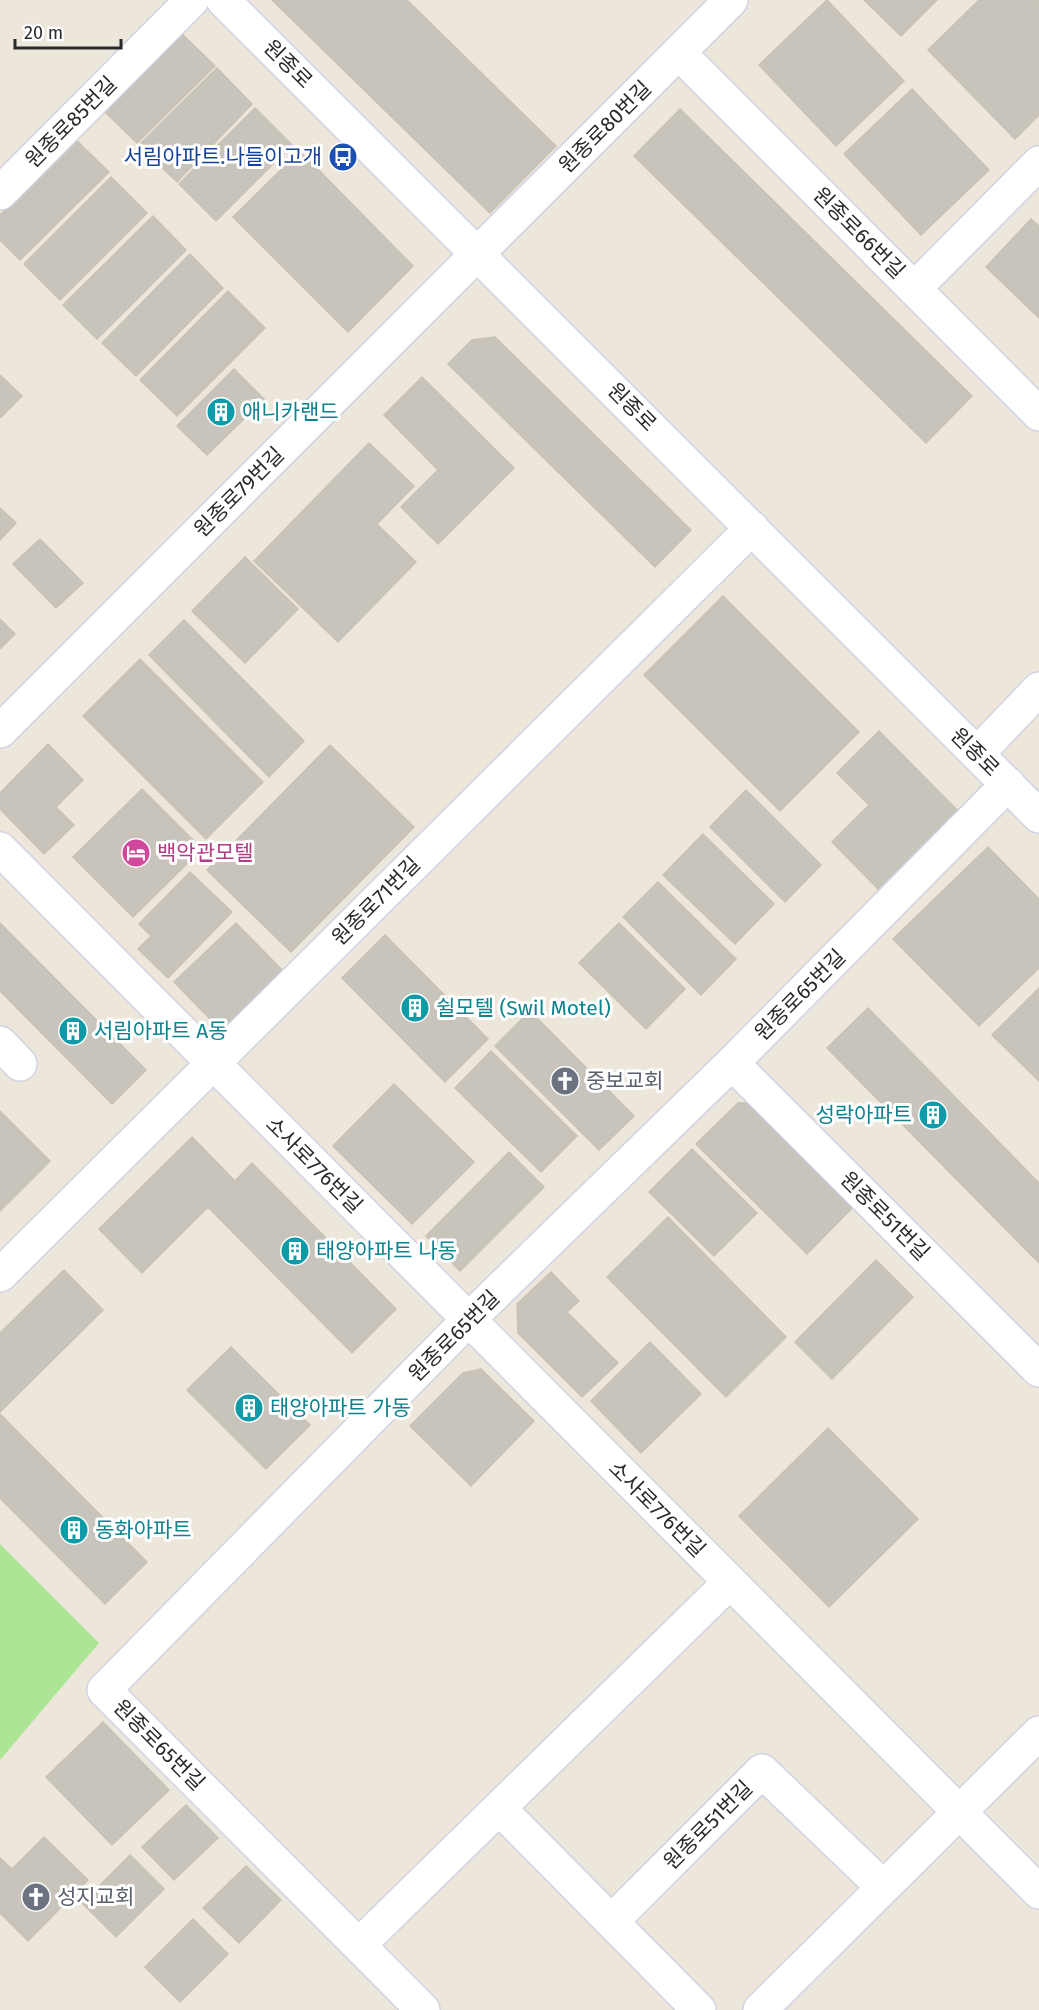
<svg xmlns="http://www.w3.org/2000/svg" width="1039" height="2010" font-family="'Fira Sans','Noto Sans KR',sans-serif">
	<style>
		.green { fill: #ace695 }
		.building { fill: #c8c3bb; stroke: #c8c2b5; stroke-width: 1.5 }
		.lines { fill: none; stroke-linecap: round; stroke-linejoin: round }
		.minor-casing { stroke: #d0d3e3; stroke-width: 36 }
		.minor { stroke: #fff; stroke-width: 33 }
		.labels { text-anchor: middle; dominant-baseline: central; stroke-width: 6; stroke-linejoin: round; paint-order: stroke }
		.street-label { font-size: 21px; fill: #2a2a2a; stroke: #fff }
		.transit-label { font-size: 21px; fill: #164399; stroke: #fff; text-anchor: end }
		.culture-label { font-size: 21px; fill: #0d838f; stroke: #fff; text-anchor: start }
		.hotel-label { font-size: 21px; fill: #b23c85; stroke: #fff; text-anchor: start }
		.worship-label { font-size: 21px; fill: #5b616d; stroke: #fff; text-anchor: start }
	</style>
	<rect width="100%" height="100%" fill="#ede6db"/>
	<path class="green" d="M0 1544 99 1643 0 1760Z"/>
	<path class="building" d="M272 0H407L556 146 490 213Z
		M827 0 904 81 836 146 759 65Z
		M864 0H937L901 36Z
		M979 0H1039V115L1015 139 928 50Z
		M180 32 215 66 137 143 101 108Z
		M217 68 252 104 177 182 139 145Z
		M912 89 989 170 921 235 844 154Z
		M255 108 292 145 216 221 179 184Z
		M680 109 972 396 926 443 634 156Z
		M75 139 109 172 20 260 0 240V215Z
		M300 151 413 266 348 332 233 217Z
		M111 177 147 213 60 300 24 264Z
		M153 216 186 250 97 339 63 305Z
		M1031 219 1039 226V318L986 267Z
		M190 254 223 288 136 376 102 343Z
		M228 291 265 328 177 416 140 380Z
		M495 337 691 530 655 567 448 364 472 340Z
		M234 369 264 399 207 455 177 426Z
		M0 375 22 396 0 418Z
		M422 377 514 468 438 544 401 507 438 470 384 415Z
		M369 443 414 486 377 524 416 562 338 642 254 561Z
		M0 508 16 523 0 540Z
		M40 539 83 583 56 608 13 564Z
		M245 557 298 609 245 663 192 611Z
		M723 596 859 732 780 811 644 675Z
		M0 619 15 634 0 649Z
		M184 620 304 741 269 777 149 655Z
		M140 659 263 782 206 839 83 716Z
		M879 731 957 810 878 889 832 842 869 805 837 773Z
		M48 744 83 780 56 807 74 825 44 854 0 809V793Z
		M330 745 414 827 291 952 207 870Z
		M142 789 202 849 133 917 73 857Z
		M746 790 821 865 785 902 710 827Z
		M703 834 774 904 735 944 663 875Z
		M988 847 1039 899V968L979 1026 893 939Z
		M190 872 232 912 168 978 138 949 151 936 139 924Z
		M658 882 736 959 701 995 623 917Z
		M0 923 146 1070 112 1104 0 991Z
		M236 923 284 972 233 1021 214 1023 174 982Z
		M619 923 685 989 646 1029 579 963Z
		M385 935 488 1039 445 1082 342 978Z
		M1039 988V1081L992 1035Z
		M868 1008 1039 1183V1263L827 1048Z
		M530 1011 634 1116 599 1150 495 1046Z
		M491 1051 577 1136 541 1172 455 1088Z
		M394 1084 474 1162 412 1224 333 1146Z
		M738 1103H759L858 1202 807 1254 696 1144Z
		M0 1111 50 1161 0 1211Z
		M192 1137 235 1181 252 1163 396 1309 352 1353 208 1207 142 1273 99 1229Z
		M692 1149 757 1213 714 1256 649 1192Z
		M509 1152 544 1187 460 1271 426 1236Z
		M668 1217 786 1337 726 1397 607 1277Z
		M876 1260 913 1297 832 1379 795 1342Z
		M64 1270 103 1310 0 1412V1333Z
		M551 1272 579 1301 567 1312 618 1363 582 1397 518 1333 517 1304Z
		M650 1342 701 1394 641 1453 591 1401Z
		M231 1347 310 1425 266 1469 187 1390Z
		M481 1369 534 1421 471 1486 410 1426 463 1373Z
		M0 1414 147 1562 105 1604 0 1498Z
		M828 1428 918 1519 829 1607 739 1516Z
		M103 1722 169 1790 112 1845 46 1777Z
		M186 1805 218 1838 174 1880 142 1847Z
		M44 1837 88 1880 28 1941 0 1913V1858L12 1869Z
		M130 1855 164 1889 116 1937 82 1903Z
		M246 1866 281 1900 239 1943 203 1908Z
		M193 1919 228 1954 180 2002 145 1967Z"/>
	<g class="lines">
		<g class="minor-casing">
			<path id="minor" d="M223 0 1039 816
				M679 53 1039 414
				M0 193 192 0
				M914 289 1039 163
				M0 731 731 0
				M977 754 1039 689
				M0 849 1039 1892
				M0 1043 20 1064
				M732 1063 1039 1370
				M0 1275 752 528
				M499 1808 699 2010
				M612 1921 762 1771 883 1887
				M359 1945 730 1582
				M423 2010 104 1690 468 1320 732 1063 1008 784
				M760 2010 1039 1733"/>
		</g>
		<use href="#minor" class="minor"/>
	</g>
	<defs>
		<g id="bus-disc" transform="scale(1.5)"><circle r="9.5" fill="#1a4fb4" stroke="#fff"/><path d="M-5-6H5V4H4V6H2V4H-2V6H-4V4H-5ZM-3.5-4V0h7V-4ZM-3.5 1.2v1.5H-2V1.2ZM2 1.2v1.5H3.5V1.2Z" fill="#fff"/></g>
		<g id="building-disc" transform="scale(1.5)"><circle r="9.5" fill="#0f9aa8" stroke="#fff"/><path d="M-4-6H4V6H1V3H-1V6H-4ZM-2.5-4.3h1.7v1.8h-1.7ZM.8-4.3h1.7v1.8H.8ZM-2.5-1h1.7V.8h-1.7ZM.8-1h1.7V.8H.8Z" fill="#fff"/></g>
		<g id="hotel-disc" transform="scale(1.5)"><circle r="9.5" fill="#d1479c" stroke="#fff"/><path d="M-6-4.5h1.5V1H6V5H4.5V3h-9V5H-6ZM-4 0a1.8 1.8 0 1 1 3.6 0ZM.5 0V-2.5h3Q6-2.5 6 0Z" fill="#fff"/></g>
		<g id="church-disc" transform="scale(1.5)"><circle r="9.5" fill="#6b7280" stroke="#fff"/><path d="M-1.2-6h2.4v3.5h3.3v2.4h-3.3V6h-2.4V-.1h-3.3v-2.4h3.3Z" fill="#fff"/></g>
	</defs>
	<g fill-rule="evenodd">
		<use href="#bus-disc" x="343" y="157"/>
		<use href="#building-disc" x="221" y="412"/>
		<use href="#hotel-disc" x="136" y="853"/>
		<use href="#building-disc" x="415" y="1008"/>
		<use href="#building-disc" x="73" y="1031"/>
		<use href="#church-disc" x="565" y="1081"/>
		<use href="#building-disc" x="933" y="1115"/>
		<use href="#building-disc" x="295" y="1251"/>
		<use href="#building-disc" x="249" y="1408"/>
		<use href="#building-disc" x="74" y="1530"/>
		<use href="#church-disc" x="36" y="1897"/>
	</g>
	<g class="labels">
		<g class="street-label">
			<text transform="translate(288 64) rotate(45)">원종로</text>
			<text transform="translate(71 122) rotate(-45)">원종로85번길</text>
			<text transform="translate(605 127) rotate(-45)">원종로80번길</text>
			<text transform="translate(859 233) rotate(45)">원종로66번길</text>
			<text transform="translate(632 407) rotate(45)">원종로</text>
			<text transform="translate(239 492) rotate(-45)">원종로79번길</text>
			<text transform="translate(975 752) rotate(45)">원종로</text>
			<text transform="translate(376 901) rotate(-45)">원종로71번길</text>
			<text transform="translate(800 995) rotate(-45)">원종로65번길</text>
			<text transform="translate(314 1165) rotate(45)">소사로776번길</text>
			<text transform="translate(885 1216) rotate(45)">원종로51번길</text>
			<text transform="translate(454 1336) rotate(-45)">원종로65번길</text>
			<text transform="translate(657 1509) rotate(45)">소사로776번길</text>
			<text transform="translate(159 1745) rotate(45)">원종로65번길</text>
			<text transform="translate(708 1825) rotate(-45)">원종로51번길</text>
		</g>
		<g class="transit-label">
			<text x="322" y="157">서림아파트.나들이고개</text>
		</g>
		<g class="culture-label">
			<text x="242" y="412">애니카랜드</text>
			<text x="436" y="1008">쉴모텔 (Swil Motel)</text>
			<text x="94" y="1031">서림아파트 A동</text>
			<text x="912" y="1115" text-anchor="end">성락아파트</text>
			<text x="316" y="1251">태양아파트 나동</text>
			<text x="270" y="1408">태양아파트 가동</text>
			<text x="95" y="1530">동화아파트</text>
		</g>
		<g class="hotel-label">
			<text x="157" y="853">백악관모텔</text>
		</g>
		<g class="worship-label">
			<text x="586" y="1081">중보교회</text>
			<text x="57" y="1897">성지교회</text>
		</g>
	</g>
	<path d="M15 39v9h106v-9" fill="none" stroke="#2a2a2a" stroke-width="3"/>
	<text x="24" y="39" font-size="18" fill="#2a2a2a" stroke="#ffffff" stroke-width="4.5" paint-order="stroke">20 m</text>
</svg>
